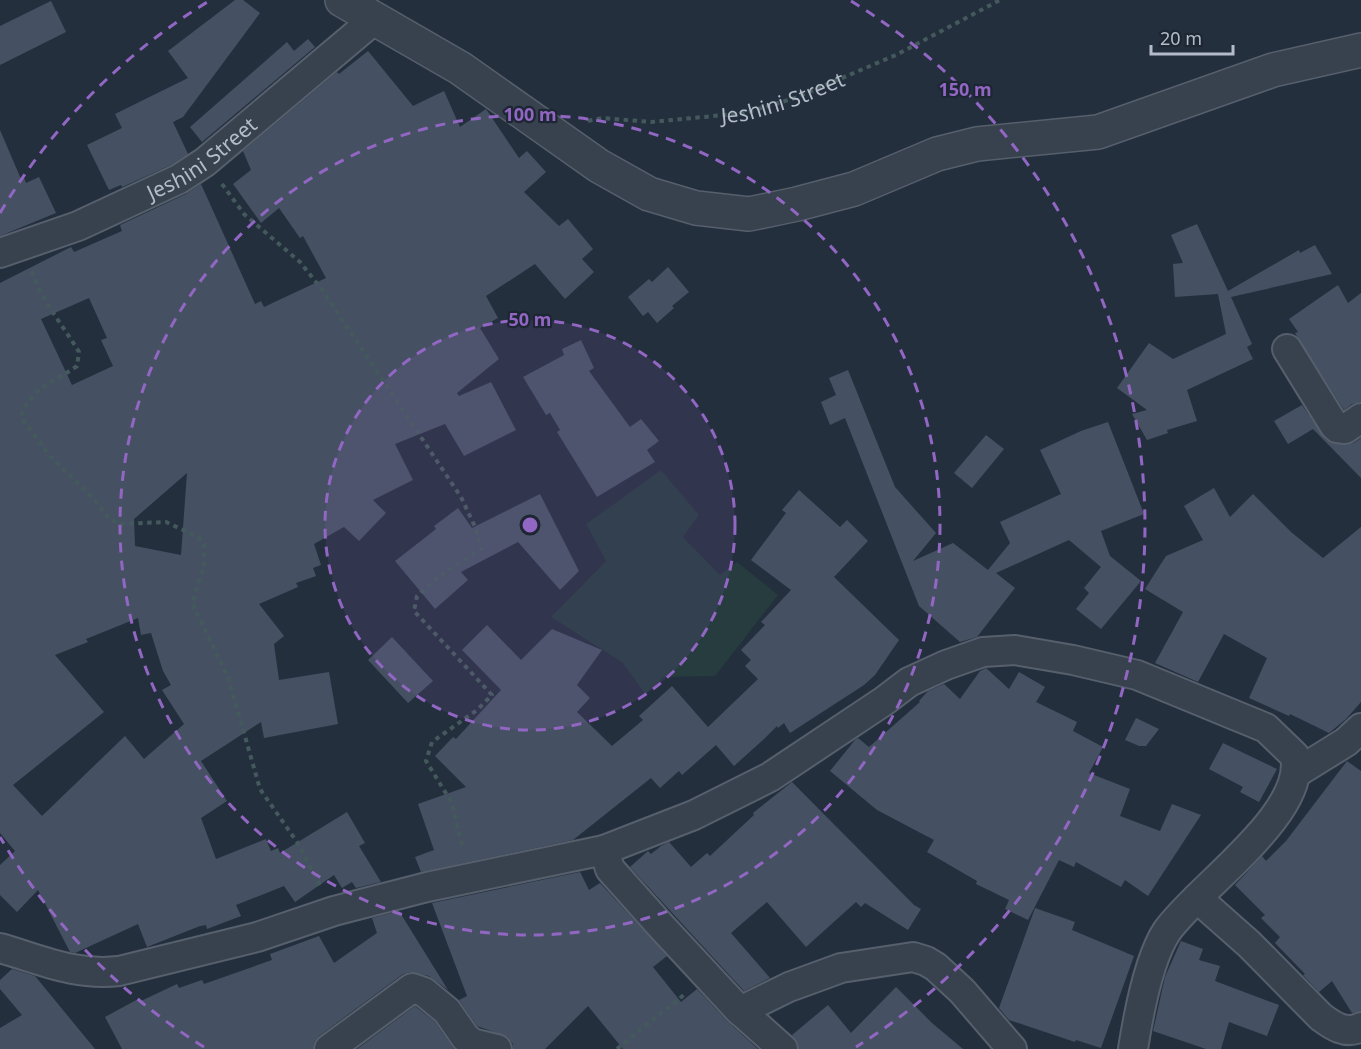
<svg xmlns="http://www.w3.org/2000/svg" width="1361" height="1049" font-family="'Noto Sans',sans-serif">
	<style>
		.green { fill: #263c3f }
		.building { fill: #455162; fill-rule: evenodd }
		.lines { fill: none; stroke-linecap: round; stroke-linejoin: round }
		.minor-casing { stroke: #565f6c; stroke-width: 32 }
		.tertiary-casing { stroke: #565f6c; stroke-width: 36 }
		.path { stroke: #44595c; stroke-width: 4; stroke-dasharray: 4.5 4.5; stroke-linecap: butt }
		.minor { stroke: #38414e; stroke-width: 28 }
		.tertiary { stroke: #38414e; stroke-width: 33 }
		.ring { fill: none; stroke: #9266c3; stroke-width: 3; stroke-dasharray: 10 8 }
		.labels { text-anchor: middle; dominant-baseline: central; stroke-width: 4.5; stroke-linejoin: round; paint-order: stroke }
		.street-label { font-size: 21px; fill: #b4bcc9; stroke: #1d2633 }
		.centre { fill: #9266c3; stroke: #1d2633; stroke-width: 3 }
		.ring-label { font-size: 18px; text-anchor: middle; font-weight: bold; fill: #9266c3; stroke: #1d2633; stroke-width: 4.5; stroke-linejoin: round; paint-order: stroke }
	</style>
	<rect width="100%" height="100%" fill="#242f3e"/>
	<path class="green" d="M661 470 699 515 683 537 720 575 737 562 778 595 715 676 664 677 645 694 623 663 551 617 606 561 586 524Z"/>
	<path class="building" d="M235 0H243L260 13 183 117 173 122 188 154 171 165 122 187 121 185 109 190 87 145 122 128 115 114 188 78 168 51Z
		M51 1 66 32 0 65V26Z
		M308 39 315 47 202 142 190 127 287 42 294 51Z
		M368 51 413 106 444 91 460 127 486 109 519 158 527 151 546 172 524 192 559 226 568 219 593 249 582 259 594 272 565 299 535 264 486 296 498 318 480 328 499 359 457 393 459 396 491 382 516 430 464 456 445 424 395 444 413 480 373 500 386 513 359 541 344 527 314 544 321 565 313 568 316 576 296 583 298 587 259 604 284 636 274 644 279 680 329 672 338 724 264 738 261 722 201 761 227 801 201 818 216 859 266 839 271 851 278 848 280 853 347 812 365 843 359 846 381 882 356 888 352 882 342 888 334 875 295 902 284 886 236 905 241 916 207 929 206 925 200 926 147 947 138 924 75 953 70 952 38 890 17 912 0 895V865L15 851 0 833V283L71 247 74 252 122 231 120 225 186 194 201 184 255 304 261 301 264 307 326 278 303 236 300 238 279 208 261 223 233 184 251 170 243 151 337 72 339 74ZM89 298 107 338 101 340 113 366 72 385 41 319ZM187 473 181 555 135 546 134 519ZM138 618 141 635 151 633 163 671 171 685 162 690 184 724 144 759 125 736 42 816 13 785 104 712 55 655 88 642 86 639Z
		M0 130 21 179 24 178 26 183 39 177 56 213 0 236Z
		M1197 224 1228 291 1299 250 1300 253 1315 245 1332 274 1231 297 1252 344 1247 347 1253 359 1187 390 1197 421 1167 430 1168 433 1147 440 1132 414 1147 410 1117 388 1149 343 1173 359 1226 334 1218 294 1175 297 1173 264 1183 263 1171 235Z
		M668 267 689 292 672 306 674 308 657 323 648 312 643 316 628 297 649 279 652 282Z
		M1338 285 1348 303 1361 293V402L1352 404 1344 410 1295 333 1298 332 1289 319Z
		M581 340 594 368 589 371 630 427 641 419 659 441 647 450 655 462 597 497 557 432 560 430 550 413 546 415 523 377 564 355 562 349Z
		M848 370 895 487 936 533 913 561 953 543 988 570 1010 543 1000 522 1061 494 1040 450 1081 431 1108 422 1144 514 1101 531 1110 556 1141 581 1101 629 1076 609 1089 593 1084 588 1101 567 1069 540 996 573 1015 588 977 637 960 642 919 606 845 418 830 425 821 402 836 395 829 378Z
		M1302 405 1326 440 1343 445 1354 443 1361 438V478L1313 429 1288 444 1274 421Z
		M986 435 1004 449 972 488 954 473Z
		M1214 488 1230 517 1253 494 1291 532 1323 558 1361 527V702L1346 719 1329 733 1290 714 1289 716 1249 698 1267 658 1224 634 1198 682 1155 663 1183 612 1145 589 1166 556 1203 540 1184 506Z
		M799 490 840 527 847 520 868 541 834 577 899 640 875 675 864 685 790 733 784 723 778 728 777 726 764 739 734 766 716 745 682 775 679 771 660 788 651 778 573 840 421 872 415 857 434 850 418 804 466 787 435 756 453 737 456 739 501 690 462 650 487 625 521 660 552 629 602 650 577 685 590 698 577 712 612 746 643 720 639 716 672 686 708 727 758 679 745 666 751 660 741 650 765 625 761 622 791 590 751 560 786 513 782 510Z
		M540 494 579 571 560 590 518 542 461 572 468 580 435 609 395 561 436 529 434 526 458 508 472 528Z
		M392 637 433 681 408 703 368 660Z
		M986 668 1009 689 1019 672 1045 687 1036 702 1077 722 1073 731 1103 747 1089 773 1130 789 1120 816 1160 831 1172 804 1201 815 1148 896 1125 880 1121 887 1076 862 1074 867 1059 860 1028 920 1005 909 1009 900 976 884 977 881 927 852 934 840 877 810 830 771 855 740 858 738 869 747 920 702 919 701 928 691 944 684 960 699 980 671Z
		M1136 718 1159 729 1146 746H1139L1125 740Z
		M1223 743 1277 769 1259 802 1240 792 1243 787 1209 769Z
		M1347 761 1361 771V1011L1352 1013 1332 981 1319 992 1303 975 1305 974 1275 943 1280 937 1261 918 1265 915 1235 885 1262 856 1266 861 1286 841Z
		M792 782 914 905 921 909 908 930 865 903 861 907 856 902 806 947 767 902 731 933 770 978 744 991 630 867 648 851 651 854 661 846 669 842 691 867 707 853 710 856 754 815 753 813Z
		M580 872 589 890 600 883 667 956 653 967 681 1002 697 989 726 1020 758 1049H623L588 1006 545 1049H513V1044L508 1037 477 1026 459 1000 467 996 432 903Z
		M1035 908 1075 922 1072 930 1134 956 1101 1048 1076 1040 1075 1042 1009 1020 999 1008Z
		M399 911 448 990 429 976 410 972 403 974 319 1036 314 1042 313 1049H122L105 1017 140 998 141 1001 177 984 179 988 202 980 204 984 272 960 270 954 319 936 334 963 377 933 372 918Z
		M1181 941 1203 949 1199 960 1220 966 1215 981 1279 1005 1267 1036 1229 1022 1221 1049H1206L1153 1031 1165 977Z
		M12 969 35 976 95 1049H0V1028L22 1015 0 989V980Z
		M896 987 932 1023 963 1049H799L798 1043 792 1035 828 1005 851 1033Z
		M415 1006 435 1022 454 1049H357Z"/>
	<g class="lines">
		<g class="minor-casing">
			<g id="minor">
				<path id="s2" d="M0 253 78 226 179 179 205 162 376 18"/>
				<path d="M1287 349 1334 425 1337 428 1345 429 1361 418"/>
				<path d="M1296 773 1346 742 1361 728"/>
				<path d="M604 850 610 869 660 925 737 1008 783 1049"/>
				<path d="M1197 898 1249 944 1321 1017C1333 1026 1346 1035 1361 1027"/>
				<path d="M0 948C42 960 75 976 119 971L257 937 334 911 427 887 604 850 694 815 770 777 884 701 909 682 946 665 983 652 1015 650 1073 660 1137 675 1266 728 1295 756C1307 814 1198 887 1167 931 1149 958 1138 1017 1133 1049"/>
				<path d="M740 1011 789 987 841 968 913 957 926 961 936 967 962 991 1012 1049"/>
				<path d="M329 1049 412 988 424 992 447 1011 465 1037 472 1043 497 1049"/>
			</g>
		</g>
		<g class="tertiary-casing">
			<path id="tertiary" d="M342 0 460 68 599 166 649 194 696 208 749 214 797 204 854 189 937 154 977 144 1098 132 1273 70 1361 50"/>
		</g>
		<g class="path">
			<path id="s1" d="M588 121 602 118 651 122 745 113 795 98 896 55 1000 0"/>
			<path d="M222 184 244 214 300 262 323 291 461 497 476 529 481 549 438 577 417 596 414 611 492 695 477 710 432 742 426 761 452 803 463 850"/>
			<path d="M32 271C42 302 63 325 79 352L77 366C53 383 32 386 21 417L49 455 92 497 109 518 119 524 166 522 198 537 204 544V567L192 603 228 677 260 789 297 842 321 887"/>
			<path d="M617 1049 685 994"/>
		</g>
		<use href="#minor" class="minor"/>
		<use href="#tertiary" class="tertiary"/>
	</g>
	<circle cx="530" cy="525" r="205" fill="#9266c3" fill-opacity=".12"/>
	<g class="ring">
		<circle cx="530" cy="525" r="205"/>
		<circle cx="530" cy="525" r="410"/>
		<path d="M204 1047A615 615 0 0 1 0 837M0 213A615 615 0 0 1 209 1M851 1A615 615 0 0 1 856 1047"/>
	</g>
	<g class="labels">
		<g class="street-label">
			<text stroke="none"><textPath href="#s1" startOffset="198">Jeshini Street</textPath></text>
			<text stroke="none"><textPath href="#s2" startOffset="224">Jeshini Street</textPath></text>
		</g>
	</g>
	<circle cx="530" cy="525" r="9" class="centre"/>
	<g class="ring-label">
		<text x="965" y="96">150 m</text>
		<text x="530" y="121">100 m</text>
		<text x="530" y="326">50 m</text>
	</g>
	<path d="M1151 45v9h82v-9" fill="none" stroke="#b4bcc9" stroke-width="3"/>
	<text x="1160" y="45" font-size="18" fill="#b4bcc9" stroke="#1d2633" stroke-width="4.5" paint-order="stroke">20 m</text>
</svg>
